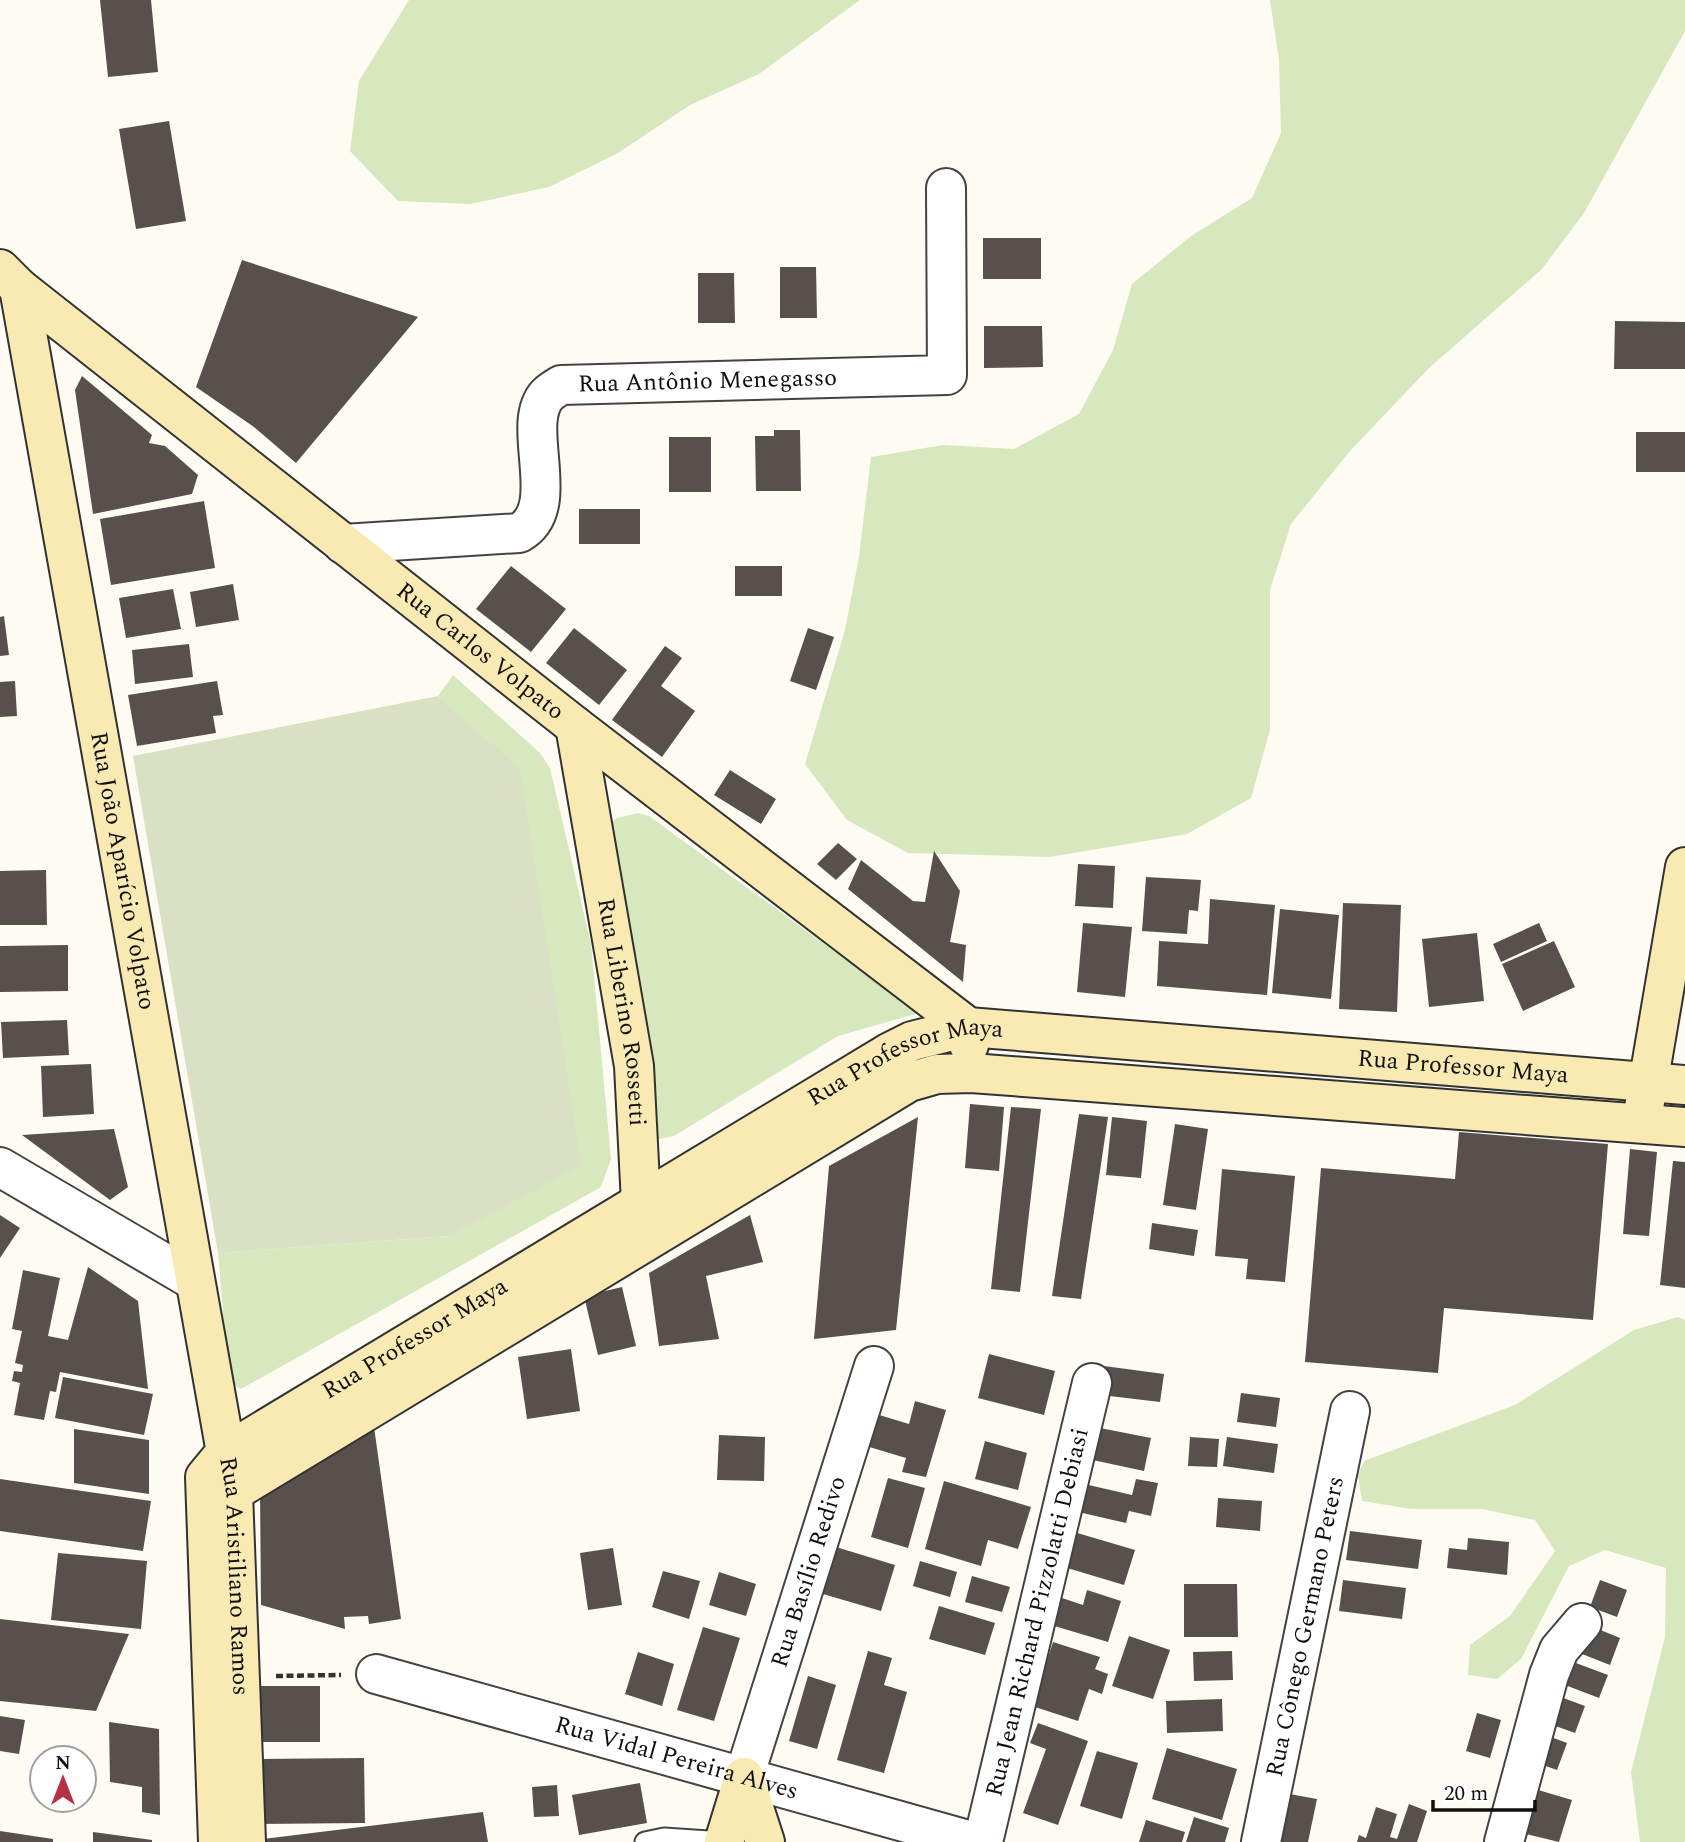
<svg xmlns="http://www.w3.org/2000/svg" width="1685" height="1842" font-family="Spectral,serif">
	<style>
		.green { fill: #d7e7be }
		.cemetery { fill: #dae0c4 }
		.building { fill: #58504d }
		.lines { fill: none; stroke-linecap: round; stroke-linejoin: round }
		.lane-casing { stroke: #434343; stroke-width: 23 }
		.street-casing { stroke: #434343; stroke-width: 42 }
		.secondary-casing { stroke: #323232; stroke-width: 42 }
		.path { stroke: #323232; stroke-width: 4.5; stroke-dasharray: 7 3.5; stroke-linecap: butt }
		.lane { stroke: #fff; stroke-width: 19 }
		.street { stroke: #fff; stroke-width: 38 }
		.secondary { stroke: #f9eab3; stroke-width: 38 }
		.labels { text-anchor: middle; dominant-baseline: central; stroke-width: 7; stroke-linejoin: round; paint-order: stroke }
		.street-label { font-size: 24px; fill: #101010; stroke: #fff }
	</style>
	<rect width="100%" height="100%" fill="#fefbf3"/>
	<path class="green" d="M409 0H860L759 74 690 105 618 153 549 187 470 204 398 201 350 151 359 81Z
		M1270 0H1685V31L1584 213 1542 269 1429 368 1349 452 1291 524 1270 590V730L1251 798 1187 834 1049 857 908 853 847 820 805 764 845 630 859 557 871 457 943 445 1014 449 1079 414 1113 350 1132 284 1191 236 1252 198 1281 133 1279 60Z
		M453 675 540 753 550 768 591 944 611 1159 601 1187 241 1389 229 1382 218 1253 450 1236 520 770 438 696Z
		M638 813 649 816 919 1013 838 1036 674 1136 654 1140 609 824 617 818Z
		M1678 1317 1685 1320V1842H1640L1631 1772 1665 1637 1666 1568 1605 1550 1569 1566 1521 1659 1497 1679 1468 1675 1470 1645 1510 1616 1555 1551 1535 1520 1482 1509H1411L1362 1501 1358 1475 1364 1461 1515 1405 1634 1330Z"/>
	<path class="cemetery" d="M438 696 520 769 581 1165 450 1236 218 1253 133 756Z"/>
	<path class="building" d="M100 0H151L158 72 108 77Z
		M169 121 186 221 136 229 119 129Z
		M983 238H1041V279H983Z
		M242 260 418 317 296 463 254 427 196 387Z
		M780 267H816L817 318H780Z
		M698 273H734L735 323H698Z
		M1615 321 1685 322V369H1614Z
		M984 326H1042L1043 367 984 368Z
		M82 376 152 435 149 443 165 446 198 475 192 494 93 514 75 390Z
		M774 430H800L801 491H756L755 436H774Z
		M1636 432H1685V472H1636Z
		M669 437H711V492H669Z
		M204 501 215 568 111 585 100 519Z
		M579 509H640V544H579Z
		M511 566 566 609 531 652 476 609Z
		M735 566H782V596H735Z
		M233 584 239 620 196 627 190 592Z
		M173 589 181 629 126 638 119 598Z
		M4 616 9 655 0 656V617Z
		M574 628 627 670 599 705 546 663Z
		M808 628 834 637 816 690 790 681Z
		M189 644 193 677 135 684 132 650Z
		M665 646 682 658 661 686 695 711 662 757 612 720Z
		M15 681 17 716 0 717V682Z
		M217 681 223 715 213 716 216 733 137 746 128 695Z
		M730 770 776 799 761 824 714 795Z
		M838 843 857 859 836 880 817 864Z
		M934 851 960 891 950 942 966 945 963 982 848 889 861 860 913 901 925 902Z
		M1078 864 1115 866 1113 908 1075 906Z
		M46 870 47 925H0V871Z
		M1146 877 1201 880 1198 911 1189 910 1187 934 1142 931Z
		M1210 899 1275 905 1267 995 1157 986 1159 941 1208 944Z
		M1343 903 1401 905 1397 1012 1339 1009Z
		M1280 909 1339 915 1331 999 1272 993Z
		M1083 923 1132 927 1125 997 1077 992Z
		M1539 923 1547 941 1501 962 1493 944Z
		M1477 933 1484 1001 1429 1007 1422 939Z
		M1554 941 1575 987 1523 1011 1502 964Z
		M68 945V991L0 992V946Z
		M67 1020 69 1055 3 1058 1 1022Z
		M91 1064 94 1114 43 1117 41 1066Z
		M970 1104 1004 1107 999 1171 965 1168Z
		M1011 1107 1041 1109 1020 1292 991 1289Z
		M1079 1114 1108 1117 1081 1299 1052 1296Z
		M918 1117 896 1330 814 1339 829 1166Z
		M1112 1117 1147 1121 1141 1178 1106 1175Z
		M1175 1124 1208 1129 1196 1210 1163 1205Z
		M114 1129 128 1187 110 1200 22 1135Z
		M1459 1132 1608 1144 1593 1320 1444 1308 1438 1373 1305 1362 1321 1168 1455 1179Z
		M1630 1149 1657 1152 1649 1236 1623 1234Z
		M1673 1161 1685 1162V1288L1660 1285Z
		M1222 1169 1295 1176 1285 1282 1246 1279 1248 1259 1215 1256Z
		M0 1215 20 1228 0 1258Z
		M750 1215 763 1262 706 1276 719 1339 659 1346 649 1273Z
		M1152 1223 1198 1230 1194 1256 1149 1249Z
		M88 1267 138 1301 148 1389 60 1372 56 1392 50 1391 44 1420 14 1415 20 1383 12 1381 14 1371 22 1372 23 1365 15 1363 22 1331 12 1329 23 1270 60 1278 48 1336 68 1340Z
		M622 1287 636 1346 598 1355 584 1296Z
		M571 1349 580 1411 527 1419 518 1357Z
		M989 1354 1055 1371 1044 1415 978 1398Z
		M1104 1366 1164 1374 1160 1402 1101 1395Z
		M63 1377 153 1394 144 1435 55 1418Z
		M1241 1393 1280 1398 1276 1427 1237 1422Z
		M915 1401 946 1410 926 1477 902 1472 906 1458 866 1446 876 1414 909 1424Z
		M374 1427 401 1619 369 1624 368 1616 344 1617 345 1629 261 1605 260 1491Z
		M1095 1427 1151 1438 1144 1471 1088 1459Z
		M74 1429 149 1440V1494L74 1483Z
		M719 1435 765 1437 764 1481 717 1480Z
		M1190 1437 1219 1439 1217 1467 1188 1466Z
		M1227 1437 1278 1444 1274 1473 1223 1466Z
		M985 1441 1027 1453 1018 1490 975 1479Z
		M888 1478 925 1488 908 1548 871 1537Z
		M0 1479 151 1501 143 1551 0 1531Z
		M1136 1479 1158 1483 1151 1516 1129 1511 1126 1523 1074 1511 1080 1483 1132 1495Z
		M944 1481 1031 1507 1018 1549 988 1540 981 1566 925 1549Z
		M1218 1498 1262 1501 1260 1531 1216 1527Z
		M1350 1531 1422 1540 1418 1569 1346 1560Z
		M1074 1532 1135 1550 1124 1585 1064 1567Z
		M1468 1538 1509 1542 1507 1575 1447 1568 1449 1548 1467 1550Z
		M836 1547 895 1565 881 1611 823 1594Z
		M613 1548 622 1605 588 1610 580 1553Z
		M58 1553 147 1561 141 1629 51 1620Z
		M920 1561 957 1572 950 1597 913 1586Z
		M663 1571 700 1581 689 1619 652 1607Z
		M719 1572 756 1584 746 1616 709 1605Z
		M972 1576 1010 1587 1002 1612 965 1602Z
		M1343 1580 1406 1588 1402 1619 1339 1611Z
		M1600 1580 1627 1590 1617 1617 1590 1607Z
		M1184 1584H1237L1238 1637H1184Z
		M1087 1590 1121 1601 1108 1642 1041 1622 1050 1594 1083 1605Z
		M939 1606 995 1623 985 1655 929 1639Z
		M0 1619 129 1634 96 1711 0 1701Z
		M703 1627 740 1638 714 1721 677 1710Z
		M1593 1627 1620 1638 1610 1665 1582 1654Z
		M1129 1636 1170 1650 1153 1699 1112 1686Z
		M1053 1642 1100 1657 1095 1669 1108 1674 1102 1694 1089 1689 1078 1721 1032 1706Z
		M868 1651 892 1658 884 1685 907 1692 884 1773 837 1760Z
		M1232 1651 1233 1680 1194 1681 1193 1652Z
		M638 1652 674 1664 662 1706 625 1694Z
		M1560 1657 1608 1675 1599 1698 1552 1680Z
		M808 1676 836 1685 817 1749 789 1741Z
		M254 1686H320V1742H254Z
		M1558 1696 1585 1706 1575 1733 1547 1723Z
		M1222 1699 1223 1731 1167 1733 1166 1701Z
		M1477 1713 1501 1720 1490 1758 1466 1751Z
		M0 1716 25 1720 19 1754 0 1751Z
		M109 1722 159 1729 160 1815 142 1812V1787L110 1782Z
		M1038 1723 1088 1741 1058 1825 1023 1813 1046 1749 1030 1743Z
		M1540 1733 1567 1743 1557 1770 1529 1760Z
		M1167 1748 1237 1769 1222 1820 1152 1799Z
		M1097 1751 1138 1763 1122 1819 1080 1806Z
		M364 1758 365 1823 258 1824 257 1759Z
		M640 1783 647 1823 579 1835 572 1795Z
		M557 1785 559 1816 534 1817 532 1787Z
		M1528 1787 1572 1800 1559 1842 1514 1831Z
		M1284 1793 1317 1799 1308 1842H1274Z
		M1409 1804 1427 1811 1417 1842H1357L1359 1835 1366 1838 1376 1807 1397 1814 1390 1837 1397 1839Z
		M483 1812 488 1842H255V1840Z
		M1194 1817 1229 1828 1225 1842H1186Z
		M1146 1820 1185 1832 1182 1842H1139Z
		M0 1831 53 1839V1842H0Z
		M93 1832 152 1840V1842H93Z"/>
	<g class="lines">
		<g class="lane-casing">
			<path id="lane" d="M645 1842 664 1838 724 1842"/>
		</g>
		<g class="street-casing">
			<g id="street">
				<path id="s1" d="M343 544 519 533C565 508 519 426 547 395 551 391 556 388 561 385L947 375 946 188"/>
				<path d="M0 1167 193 1280"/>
				<path id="s2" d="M376 1674 975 1842"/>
				<path id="s3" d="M744 1777 874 1366"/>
				<path id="s4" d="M983 1842 1092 1383"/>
				<path id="s5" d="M1261 1842 1350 1411"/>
				<path d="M1504 1842 1549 1675 1559 1650 1582 1623"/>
			</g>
		</g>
		<g class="secondary-casing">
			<g id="secondary">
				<path id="s6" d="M0 269 19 288 575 726 968 1027 969 1045"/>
				<path id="s7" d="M19 288 233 1492 246 1842"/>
				<path id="s8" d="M575 726 634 1066 641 1203 646 1222"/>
				<path d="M1644 1108 1685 867"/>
				<path d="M233 1492 909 1082 937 1074 971 1073 1685 1127"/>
				<path d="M744 1777 765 1842"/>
				<path id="s9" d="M218 1842 205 1477 224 1454 890 1052 912 1041 968 1027 1685 1085"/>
				<path d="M724 1842 744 1777"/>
			</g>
		</g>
		<path class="path" d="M276 1676 341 1675"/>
		<use href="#lane" class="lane"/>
		<use href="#street" class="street"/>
		<use href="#secondary" class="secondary"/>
	</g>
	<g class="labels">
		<g class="street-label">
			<text stroke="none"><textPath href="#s1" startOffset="488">Rua Antônio Menegasso</textPath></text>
			<text stroke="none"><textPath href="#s6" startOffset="614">Rua Carlos Volpato</textPath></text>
			<text stroke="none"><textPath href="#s7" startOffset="592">Rua João Aparício Volpato</textPath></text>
			<text stroke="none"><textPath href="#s8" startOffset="290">Rua Liberino Rossetti</textPath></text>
			<text stroke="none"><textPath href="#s9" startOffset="1752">Rua Professor Maya</textPath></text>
			<text stroke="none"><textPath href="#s9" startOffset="1185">Rua Professor Maya</textPath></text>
			<text stroke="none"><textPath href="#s9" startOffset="618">Rua Professor Maya</textPath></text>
			<text stroke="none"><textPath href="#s3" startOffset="215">Rua Basílio Redivo</textPath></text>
			<text stroke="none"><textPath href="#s7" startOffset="1307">Rua Aristiliano Ramos</textPath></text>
			<text stroke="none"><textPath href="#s4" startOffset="236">Rua Jean Richard Pizzolatti Debiasi</textPath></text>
			<text stroke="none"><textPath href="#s5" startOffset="220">Rua Cônego Germano Peters</textPath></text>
			<text stroke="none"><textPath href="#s2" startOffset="312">Rua Vidal Pereira Alves</textPath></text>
		</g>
	</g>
	<g transform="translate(63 1779)"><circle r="33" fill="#ffffff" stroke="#9f9f9f" stroke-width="2"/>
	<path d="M0-5L12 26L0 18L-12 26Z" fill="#b63144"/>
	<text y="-10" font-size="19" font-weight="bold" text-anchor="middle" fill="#101010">N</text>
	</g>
	<path d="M1433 1800v10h102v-10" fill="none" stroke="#101010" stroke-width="3.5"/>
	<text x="1444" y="1800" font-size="21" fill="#101010" stroke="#ffffff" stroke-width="5" paint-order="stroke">20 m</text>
</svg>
